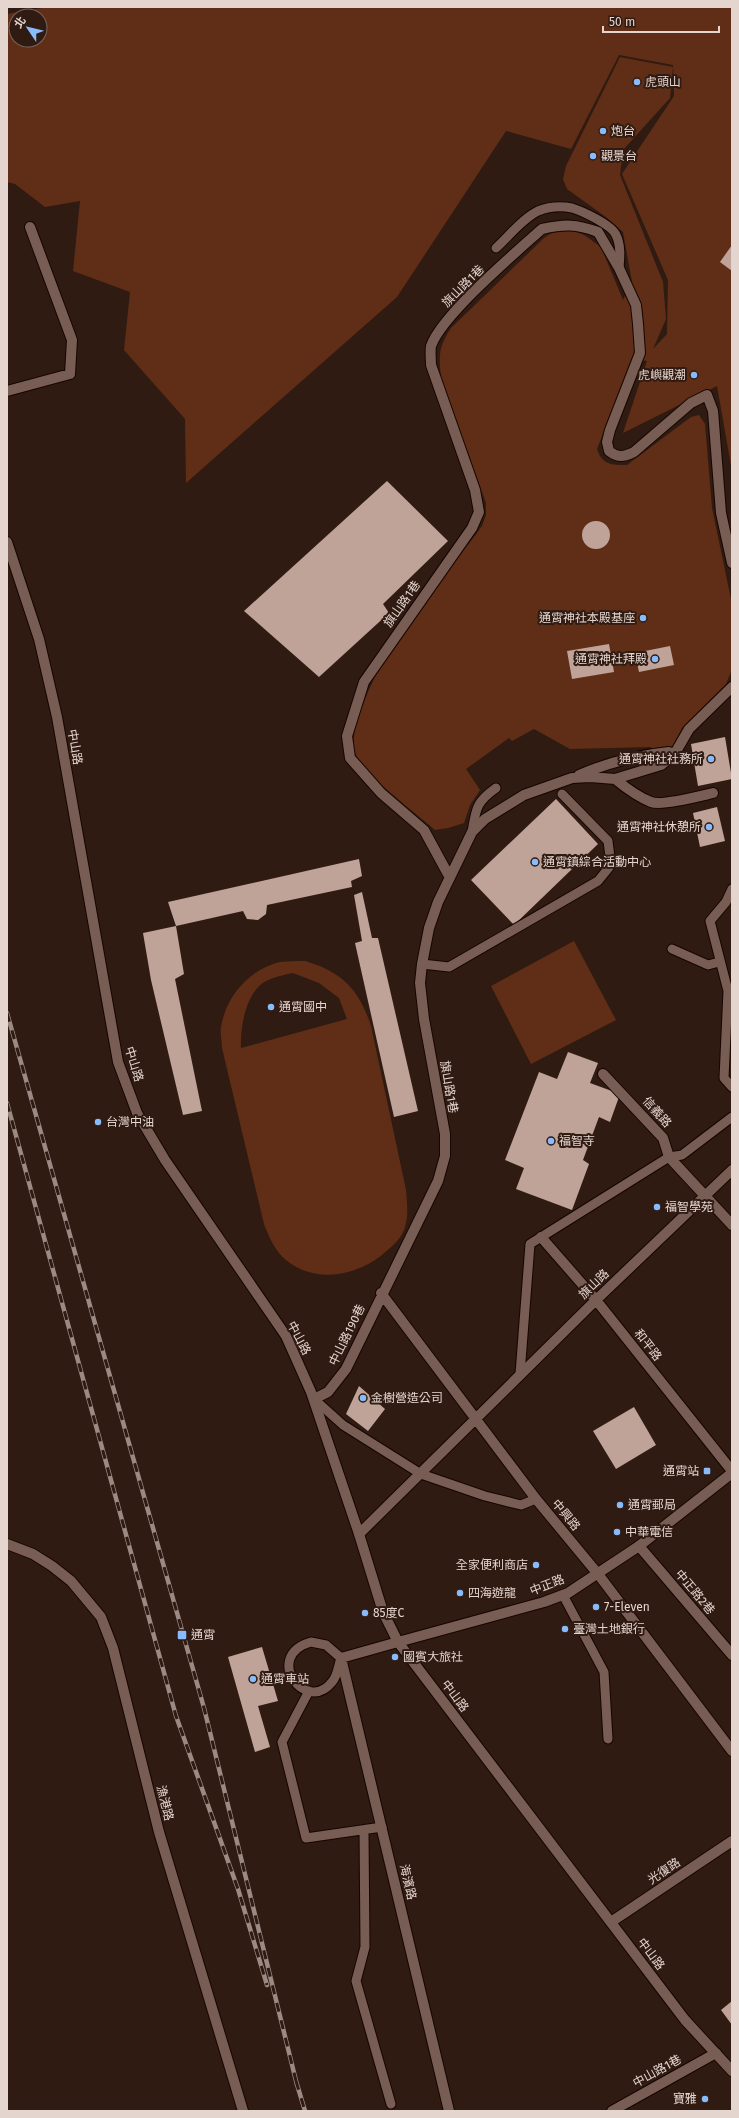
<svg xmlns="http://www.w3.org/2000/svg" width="739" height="2118" font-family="'Fira Sans','Noto Sans TC',sans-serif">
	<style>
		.green { fill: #602e16; fill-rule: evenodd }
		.building { fill: #bfa398 }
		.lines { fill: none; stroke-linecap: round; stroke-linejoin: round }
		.service-casing { stroke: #170501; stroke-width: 11 }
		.minor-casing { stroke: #170501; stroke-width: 12 }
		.tertiary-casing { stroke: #170501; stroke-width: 12 }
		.secondary-casing { stroke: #170501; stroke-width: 12 }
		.service { stroke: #775d53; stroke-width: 9 }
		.minor { stroke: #775d53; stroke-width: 10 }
		.tertiary { stroke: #775d53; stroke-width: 10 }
		.secondary { stroke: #775d53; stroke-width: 10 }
		.rail-casing { stroke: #9b8a83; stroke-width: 4.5 }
		.rail { stroke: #301b12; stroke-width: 3; stroke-dasharray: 9; stroke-linecap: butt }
		.poi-dot { fill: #87bbfb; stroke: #301b12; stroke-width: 1.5 }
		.labels { text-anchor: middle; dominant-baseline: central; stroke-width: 4; stroke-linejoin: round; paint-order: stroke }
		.poi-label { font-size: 12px; fill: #e4d5cf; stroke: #301b12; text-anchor: start }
		.street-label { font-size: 12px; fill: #e4d5cf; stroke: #301b12 }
	</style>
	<rect width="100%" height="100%" fill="#301b12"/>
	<path class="green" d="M48 7H732V471L717 386 623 433 647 361 632 358 597 449C602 465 612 465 627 465L691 417 699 415 705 424 712 508 732 604V669L726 684 682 728 669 753 655 762 651 747 570 749 534 729 512 741 509 738 466 769 480 790 470 805 464 823 448 828 435 830C417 814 363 774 356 755 351 743 355 728 359 716 372 675 400 630 427 595 445 572 465 550 482 526L486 515V503L441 378C439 355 438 348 451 328L544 238 555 231H574L584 235 601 247 623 300 632 282 623 232 606 217 567 189 563 179 566 166 620 57 673 67 670 98 623 150 620 175 663 282 666 319 653 349 667 334 668 280 622 174 674 96 673 65 619 55 571 149 506 131 397 297 186 483 185 419 124 350 130 292 73 271 80 201 45 207 15 184 7 182V14ZM16 16H40V40H16Z
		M574 941 616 1020 531 1064 491 986Z
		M305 961C342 972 359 989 371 1026L406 1190C407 1203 409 1217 404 1230 400 1240 390 1248 382 1255 355 1276 315 1284 286 1260 275 1251 269 1237 264 1224L222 1048C222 1041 220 1033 221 1027 226 996 250 969 280 962 288 961 297 961 305 961ZM293 973 319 983 339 998 347 1019 241 1048C240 1029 245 1000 259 986 267 978 283 975 293 973Z"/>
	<path class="building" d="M732 245V271L720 262Z
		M387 481 448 541 383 604 389 613 319 677 244 611Z
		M582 535a14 14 0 1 1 28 0a14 14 0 1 1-28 0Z
		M609 644 614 672 572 679 567 651Z
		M670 646 674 665 639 672 635 653Z
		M725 737 732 779 698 786 691 744Z
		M556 799 598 844 514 925 471 880Z
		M717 807 725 841 700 847 693 813Z
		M359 859 362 876 351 881 352 887 267 905 266 914 258 920 247 919 243 911 176 926 168 902Z
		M362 892 372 938H378L418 1111 394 1117 355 943 362 941 354 895Z
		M176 926 184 974 175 979 202 1111 183 1115 151 980 143 933Z
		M568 1052 598 1063 590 1083 620 1094 610 1122 599 1117 583 1160 589 1164 572 1210 516 1189 524 1168 505 1160 539 1072 557 1079Z
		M359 1386 385 1409 368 1431 346 1414Z
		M634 1407 656 1445 616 1469 593 1431Z
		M262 1647 278 1701 258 1706 270 1747 255 1752 228 1657Z
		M732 2001V2025L721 2010Z"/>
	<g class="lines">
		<g class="service-casing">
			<path id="service" d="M496 248C509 236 522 219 538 211 548 207 561 206 572 208 582 211 612 225 616 235 621 245 620 257 619 268
				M472 832C476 809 476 802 496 788
				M732 889 726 902 710 921 728 991 724 1078 732 1087
				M672 949 708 965 719 962
				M422 964 449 967 598 881 611 865 608 841 562 794
				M520 1374 530 1244 669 1157 682 1155 732 1117
				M314 1399 343 1425 421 1474 485 1496 521 1505 536 1499
				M563 1595 604 1672 608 1739
				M311 1642 326 1645 341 1658C338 1666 338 1675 332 1682 306 1715 262 1656 311 1642Z
				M309 1691 282 1742 306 1838 382 1827
				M364 1830 365 1947 356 1981 391 2104"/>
		</g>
		<g class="minor-casing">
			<path id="minor" d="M7 391 70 374 72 340 30 227
				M579 775C607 763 638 755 669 752L674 755
				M615 779C626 788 638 797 651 802 662 806 700 796 713 793
				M449 876 424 830 381 793 350 758 347 736 364 682 472 528 479 512 475 490 431 365C431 359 430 352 431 346 442 315 515 253 542 229 565 224 576 224 598 232L619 268 636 305 638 324 640 353 610 430 607 442 609 451C618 458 624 457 634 452L691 403 707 395 713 411 721 513 732 563
				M603 1074 663 1138 669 1157 732 1225
				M541 1237 596 1300 732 1471
				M381 1293 536 1499 598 1574 732 1751
				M314 1399 328 1392 346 1369 438 1181 445 1156V1134L424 1019 420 983 422 964 429 928 438 902 472 832 485 819 524 795 572 778 590 777 615 779 661 765 674 755 689 729 732 687
				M359 1534 596 1300 732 1170
				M7 1544 33 1554 52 1566 71 1581 101 1617 113 1648 159 1832 243 2111
				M639 1546 732 1655
				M398 1642 341 1658 449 2111
				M611 1922 732 1841
				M612 2111 716 2053"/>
		</g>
		<g class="tertiary-casing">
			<path id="tertiary" d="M7 542 39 639 57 717 118 1062 137 1113 165 1160 286 1336 311 1392 359 1534 383 1612 398 1642"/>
		</g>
		<g class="secondary-casing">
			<path id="secondary" d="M732 1473 639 1546 568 1593 544 1602 398 1642 685 2020 732 2071"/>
		</g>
		<use href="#service" class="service"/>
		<use href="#minor" class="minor"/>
		<use href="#tertiary" class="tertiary"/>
		<use href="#secondary" class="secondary"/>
		<g class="rail-casing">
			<path id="rail" d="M7 1013 204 1708 297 2085
				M7 1103 176 1716 238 1889 267 1985
				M296 2081 305 2111"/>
		</g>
		<use href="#rail" class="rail"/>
	</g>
	<g class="poi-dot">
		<circle cx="637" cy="82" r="4"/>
		<circle cx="603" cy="131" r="4"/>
		<circle cx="593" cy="156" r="4"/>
		<circle cx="694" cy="375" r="4"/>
		<circle cx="643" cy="618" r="4"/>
		<circle cx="655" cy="659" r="4"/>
		<circle cx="711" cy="759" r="4"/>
		<circle cx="709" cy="827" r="4"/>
		<circle cx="535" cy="862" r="4"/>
		<circle cx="271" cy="1007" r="4"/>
		<circle cx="98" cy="1122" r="4"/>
		<circle cx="551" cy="1141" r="4"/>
		<circle cx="657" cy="1207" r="4"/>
		<circle cx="363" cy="1398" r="4"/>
		<rect x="703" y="1467" width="8" height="8" rx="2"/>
		<circle cx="620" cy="1505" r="4"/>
		<circle cx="617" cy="1532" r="4"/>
		<circle cx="536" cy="1565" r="4"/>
		<circle cx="460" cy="1593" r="4"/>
		<circle cx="596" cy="1607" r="4"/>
		<circle cx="365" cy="1613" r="4"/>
		<circle cx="565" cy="1629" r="4"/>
		<rect x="177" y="1630" width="10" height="10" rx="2"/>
		<circle cx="395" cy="1657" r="4"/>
		<circle cx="253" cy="1679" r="4"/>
		<circle cx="705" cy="2099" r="4"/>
	</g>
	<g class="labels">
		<g class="poi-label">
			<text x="645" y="82">虎頭山</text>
			<text x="611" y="131">炮台</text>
			<text x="601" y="156">觀景台</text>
			<text x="686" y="375" text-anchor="end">虎嶼觀潮</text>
			<text x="635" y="618" text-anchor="end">通霄神社本殿基座</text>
			<text x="647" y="659" text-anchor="end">通霄神社拜殿</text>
			<text x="703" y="759" text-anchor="end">通霄神社社務所</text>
			<text x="701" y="827" text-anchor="end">通霄神社休憩所</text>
			<text x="543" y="862">通霄鎮綜合活動中心</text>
			<text x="279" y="1007">通霄國中</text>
			<text x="106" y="1122">台灣中油</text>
			<text x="559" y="1141">福智寺</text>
			<text x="665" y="1207">福智學苑</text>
			<text x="371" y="1398">金樹營造公司</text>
			<text x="699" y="1471" text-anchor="end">通霄站</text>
			<text x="628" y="1505">通霄郵局</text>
			<text x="625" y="1532">中華電信</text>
			<text x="528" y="1565" text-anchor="end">全家便利商店</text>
			<text x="468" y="1593">四海遊龍</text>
			<text x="604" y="1607">7-Eleven</text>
			<text x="373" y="1613">85度C</text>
			<text x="573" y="1629">臺灣土地銀行</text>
			<text x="191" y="1635">通霄</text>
			<text x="403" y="1657">國賓大旅社</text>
			<text x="261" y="1679">通霄車站</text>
			<text x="697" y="2099" text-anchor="end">寶雅</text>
		</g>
		<g class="street-label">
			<text transform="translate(463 286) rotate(-45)">旗山路1巷</text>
			<text transform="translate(402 604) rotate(-55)">旗山路1巷</text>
			<text transform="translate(75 747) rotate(80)">中山路</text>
			<text transform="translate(134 1064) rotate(73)">中山路</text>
			<text transform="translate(449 1087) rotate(80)">旗山路1巷</text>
			<text transform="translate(657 1112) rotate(48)">信義路</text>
			<text transform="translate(594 1284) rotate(-44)">旗山路</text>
			<text transform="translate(347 1335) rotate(-64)">中山路190巷</text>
			<text transform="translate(299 1338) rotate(62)">中山路</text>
			<text transform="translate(648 1345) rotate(52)">和平路</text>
			<text transform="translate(566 1515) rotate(50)">中興路</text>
			<text transform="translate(547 1585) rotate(-21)">中正路</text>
			<text transform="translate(695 1592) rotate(50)">中正路2巷</text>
			<text transform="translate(455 1696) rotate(53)">中山路</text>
			<text transform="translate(165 1803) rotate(76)">漁港路</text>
			<text transform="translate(664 1871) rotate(-34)">光復路</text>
			<text transform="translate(408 1882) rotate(77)">海濱路</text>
			<text transform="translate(651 1954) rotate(53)">中山路</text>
			<text transform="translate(657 2071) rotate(-29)">中山路1巷</text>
		</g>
	</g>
	<rect width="739" height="2118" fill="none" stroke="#e4d5cf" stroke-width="16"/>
	<g transform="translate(28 28) rotate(305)"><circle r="19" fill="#301b12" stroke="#78655e"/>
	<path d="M0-3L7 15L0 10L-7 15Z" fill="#87bbfb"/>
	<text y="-6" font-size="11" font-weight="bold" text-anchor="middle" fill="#e4d5cf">北</text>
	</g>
	<path d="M603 26v6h116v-6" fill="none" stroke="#e4d5cf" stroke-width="2"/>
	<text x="609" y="26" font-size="12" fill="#e4d5cf" stroke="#301b12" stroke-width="3" paint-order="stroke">50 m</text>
</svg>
